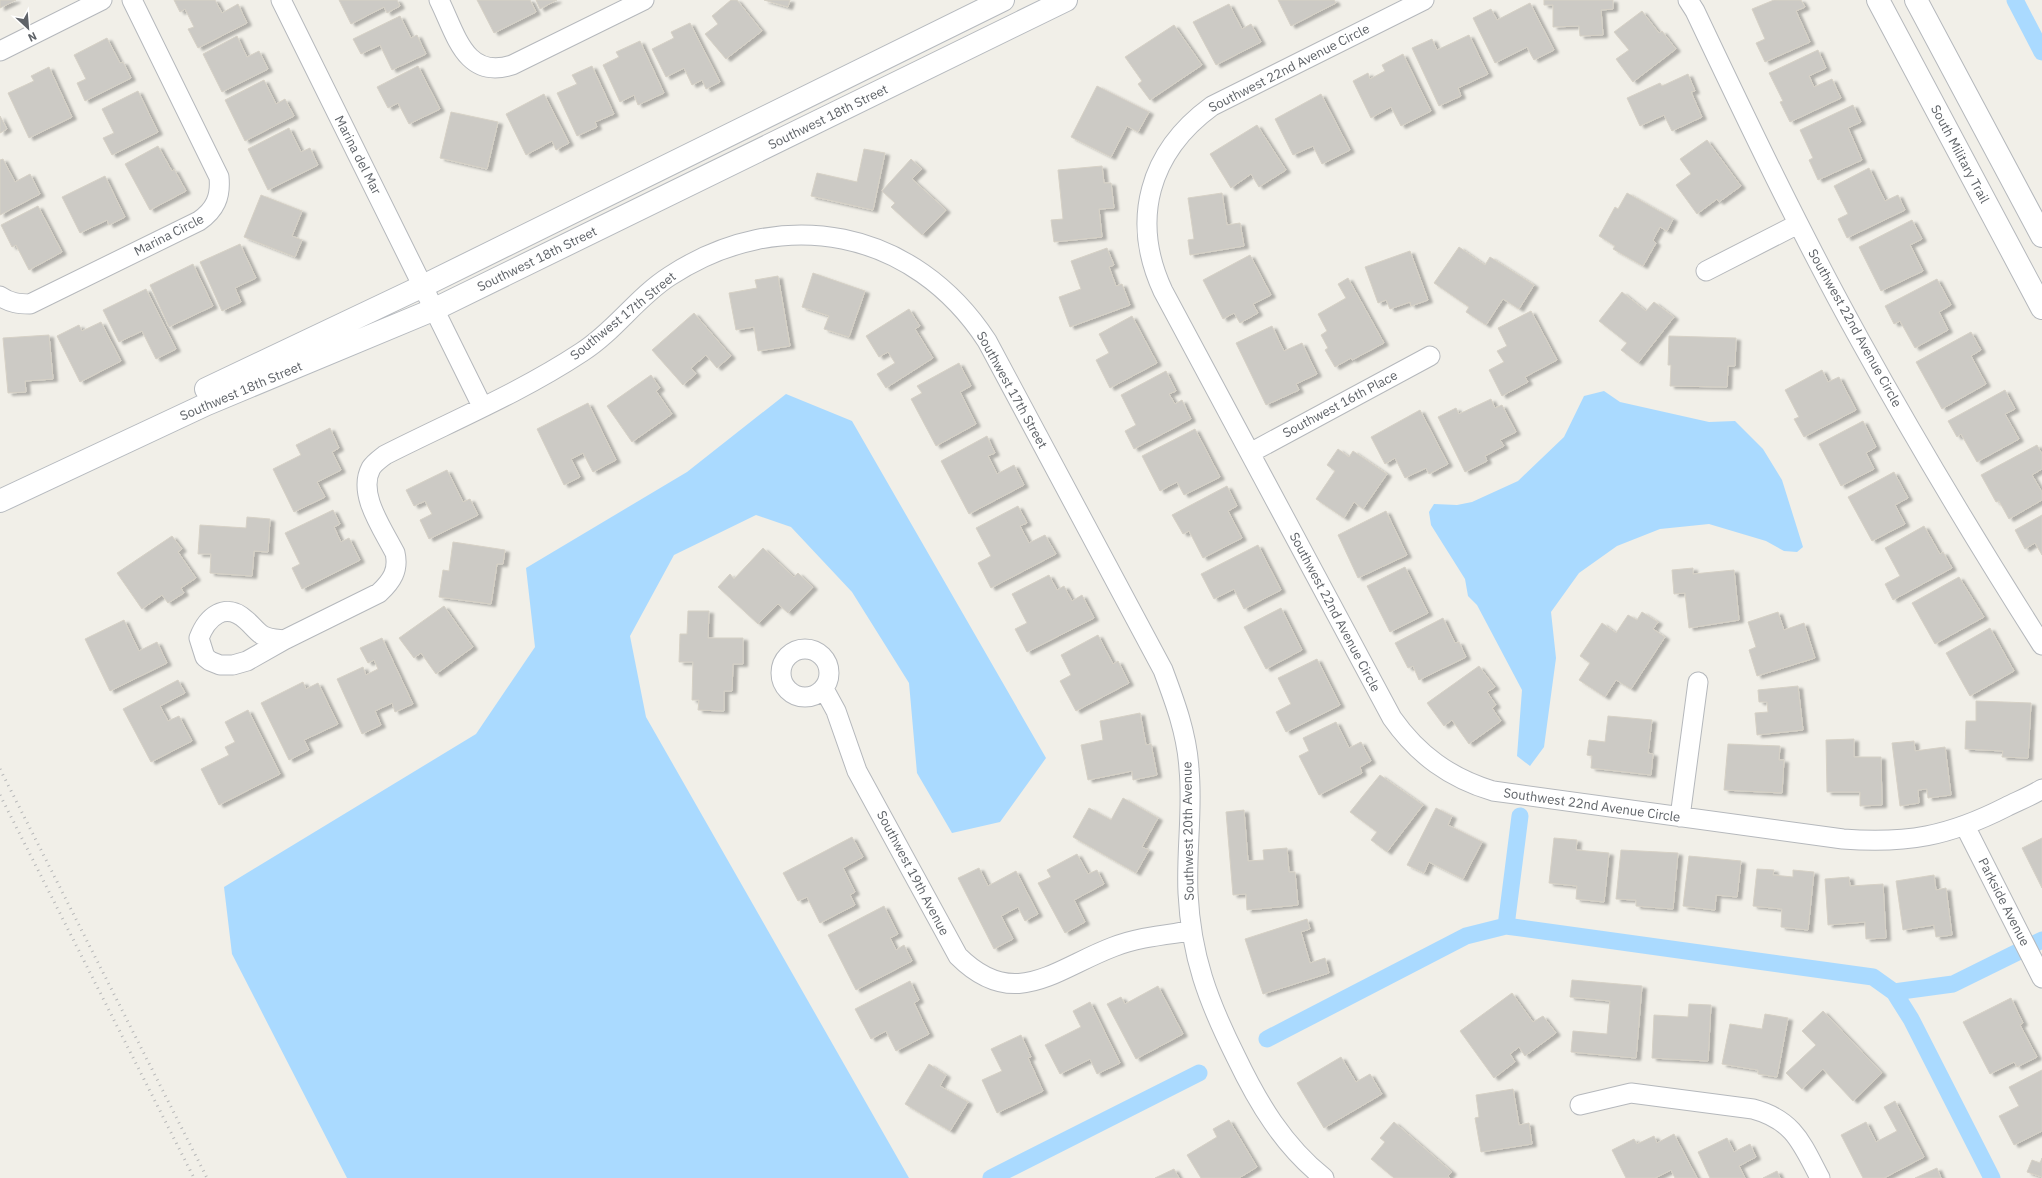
<svg xmlns="http://www.w3.org/2000/svg" width="2042" height="1178" font-family="'IBM Plex Sans',sans-serif">
	<style>
		.water { fill: #aadaff }
		.lines { fill: none; stroke-linecap: round; stroke-linejoin: round }
		.canal { stroke: #aadaff; stroke-width: 17 }
		.building { fill: #cccac5; stroke: #d6d1c6; filter: url(#shadow) }
		.minor-casing { stroke: #b5b8bc; stroke-width: 21 }
		.tertiary-casing { stroke: #b5b8bc; stroke-width: 24 }
		.secondary-casing { stroke: #b6babf; stroke-width: 24 }
		.minor { stroke: #fff; stroke-width: 19 }
		.tertiary { stroke: #fff; stroke-width: 22 }
		.secondary { stroke: #fff; stroke-width: 22 }
		.rail { stroke: #b6b7b8; stroke-width: 3; stroke-dasharray: 1 5; stroke-linecap: butt }
		.labels { text-anchor: middle; dominant-baseline: central; stroke-width: 3; stroke-linejoin: round; paint-order: stroke }
		.street-label { font-size: 13px; fill: #5f6368; stroke: #fff }
	</style>
	<defs>
		<filter id="shadow"><feDropShadow dx="4.5" dy="2.5" stdDeviation="1" flood-color="#0004"/></filter>
	</defs>
	<rect width="100%" height="100%" fill="#f1efe8"/>
	<path class="water" d="M1604 391 1620 402 1709 422 1735 421 1763 449 1782 480 1803 547 1797 552 1784 551 1766 541 1709 524 1660 529 1617 546 1579 573 1551 612 1556 658 1544 747 1530 766 1517 756 1522 690 1477 605 1468 596 1465 579 1431 525 1429 512 1434 504 1457 505 1472 502 1518 481 1564 437 1584 396Z
		M786 394 852 421 1046 758 1000 822 952 833 917 773 909 683 852 592 791 527 756 515 674 555 630 636 646 717 909 1178H347L232 954 224 887 476 734 535 647 526 568 687 472Z"/>
	<g class="lines">
		<path class="canal" d="M2015 0 2042 52
			M1506 926 1520 816
			M1894 992 1953 984 2042 940
			M1267 1039 1466 936 1506 926 1873 977 1894 992 1911 1019 1992 1178
			M991 1178 1199 1073"/>
	</g>
	<path class="building" d="M0 0H16L0 8Z
		M174 0H215L222 13 238 4 247 23 198 48 188 29 194 27 185 9 180 12Z
		M339 0H397L400 6 387 13 384 7 351 24Z
		M477 0H530L536 12 494 33Z
		M536 0H557L540 9Z
		M731 0H737L762 31 726 59 705 34 718 24 712 16Z
		M764 0H790L788 7Z
		M1278 0H1334L1336 3 1291 26Z
		M1544 0H1613V9L1601 10 1603 35 1580 36 1579 26 1553 27V5H1544Z
		M1774 0H1801L1805 7 1796 11 1810 42 1765 62 1756 43 1765 39 1752 9Z
		M1530 3 1554 50 1534 60 1527 47 1495 63 1473 18 1491 9 1497 20Z
		M1229 4 1242 29 1251 24 1261 42 1216 65 1193 22Z
		M1642 11 1659 33 1662 31 1676 49 1633 82 1616 59 1629 50 1614 32Z
		M400 16 411 38 417 35 426 54 392 70 380 45 361 54 353 39Z
		M690 23 720 82 706 89 702 80 692 85 684 68 666 77 652 49 674 38 671 32Z
		M1174 25 1202 65 1150 100 1138 84 1142 81 1125 57Z
		M1469 35 1488 74 1458 88 1461 96 1439 106 1412 48 1432 39 1437 50Z
		M237 36 247 57 259 51 268 69 222 92 203 54Z
		M107 38 120 63 123 62 131 78 85 101 77 83 86 79 74 55Z
		M640 41 664 93 638 105 634 95 620 102 603 65 619 57 616 52Z
		M1818 50 1826 68 1809 76 1814 87 1832 79 1841 98 1790 122 1780 102 1783 101 1769 73Z
		M1403 54 1431 111 1401 126 1391 107 1371 118 1353 81 1368 73 1370 79 1385 71 1382 65Z
		M418 66 440 109 409 124 398 103 388 108 377 87Z
		M592 66 614 114 595 122 597 127 577 136 557 93 577 84 572 75Z
		M49 67 72 117 29 138 8 93 34 81 31 76Z
		M1688 74 1695 91 1691 92 1702 117 1672 131 1664 115 1640 126 1627 98 1660 83 1662 86Z
		M264 80 276 104 285 99 294 116 245 141 225 100Z
		M1097 86 1149 112 1138 132 1127 126 1111 157 1071 137Z
		M138 91 158 132 112 155 103 138 114 133 102 109Z
		M544 94 569 143 556 150 552 141 526 155 506 114Z
		M1321 94 1350 150 1322 164 1313 146 1293 155 1275 119Z
		M1853 105 1861 122 1848 128 1862 160 1818 180 1809 160 1813 158 1800 130Z
		M451 112 498 122 487 169 440 158Z
		M0 116 7 129 0 133Z
		M1257 125 1286 170 1259 187 1251 174 1231 188 1210 154Z
		M289 128 301 152 310 148 318 165 268 190 248 149Z
		M1707 140 1741 186 1719 202 1717 199 1697 214 1676 185 1691 174 1680 159Z
		M158 146 172 171 174 169 186 191 150 210 125 164Z
		M864 149 885 153 873 210 811 196 817 173 857 182Z
		M3 159 15 182 30 174 40 194 0 215V160Z
		M911 159 922 169 912 179 946 210 922 235 891 207 895 203 882 191Z
		M1102 166 1104 183H1111L1114 208 1099 209 1102 237 1054 242 1051 220 1063 219 1058 170Z
		M1869 168 1885 201 1898 195 1905 210 1847 238 1838 219 1848 214 1834 186Z
		M105 176 125 217 109 225 107 220 80 233 62 197Z
		M1222 193 1227 225 1240 223 1244 246 1190 255 1188 240 1194 239 1188 198Z
		M1627 193 1673 219 1667 231 1660 227 1653 240 1656 243 1643 266 1613 249 1615 246 1599 236 1615 207 1618 209Z
		M261 195 302 211 292 236 302 240 295 257 244 237Z
		M38 206 62 252 29 270 16 245 12 247 1 225Z
		M1912 220 1922 239 1910 245 1923 271 1881 291 1859 247Z
		M240 244 256 278 235 288 241 302 222 311 200 262Z
		M1459 247 1485 265 1490 257 1534 285 1519 309 1503 299 1486 325 1466 312 1469 307 1434 283Z
		M1107 248 1114 265 1109 267 1116 286 1122 284 1130 305 1070 327 1059 297 1081 289 1071 261Z
		M1410 251 1428 300 1411 306 1410 302 1390 309 1386 300 1378 303 1365 267Z
		M1250 255 1271 295 1253 304 1258 313 1240 323 1234 313 1223 319 1203 280Z
		M193 264 213 306 169 327 150 285Z
		M813 273 865 291 849 337 824 329 829 316 802 307Z
		M778 276 790 346 758 351 754 327 736 330 729 293 757 288 755 280Z
		M1348 278 1384 343 1352 360 1351 358 1335 367 1325 350 1328 348 1321 335 1327 331 1318 314 1346 298 1338 284Z
		M1937 279 1951 305 1939 312 1948 330 1915 348 1900 321 1894 324 1885 306Z
		M146 289 176 349 156 359 142 331 119 342 103 310Z
		M1622 292 1646 311 1654 302 1674 317 1638 363 1621 350 1627 343 1599 321Z
		M909 309 920 326 915 329 933 358 886 388 877 374 895 363 888 352 879 357 866 336Z
		M1531 311 1557 360 1525 377 1528 382 1502 396 1489 370 1504 362 1497 351 1507 346 1498 328Z
		M694 313 731 356 717 368 706 355 691 368 696 374 683 385 652 350Z
		M1132 316 1157 363 1110 388 1096 360 1109 353 1099 334Z
		M101 322 121 361 80 382 57 336 79 325 82 331Z
		M1272 326 1284 351 1302 343 1317 374 1296 384 1299 390 1266 405 1236 343Z
		M1971 332 1981 350 1971 356 1986 384 1942 409 1916 362Z
		M49 335 53 379 25 381 26 392 8 393 3 338Z
		M1669 336 1736 338 1735 366H1728L1727 387 1670 386 1671 365H1668Z
		M959 363 971 386 960 392 976 424 936 446 911 399 922 393 917 386Z
		M1822 370 1828 382 1839 377 1856 410 1804 437 1794 419 1799 417 1785 390Z
		M1166 371 1176 391 1169 394 1175 404 1182 400 1191 419 1134 449 1125 431 1136 425 1121 395Z
		M651 375 660 388 656 391 672 414 632 442 607 406Z
		M2005 390 2015 409 2005 414 2019 439 1977 462 1961 434 1957 437 1948 421Z
		M1491 399 1495 408 1502 405 1516 432 1500 440 1504 446 1485 456 1487 461 1465 472 1438 417 1456 408 1459 414Z
		M588 403 616 460 593 472 583 453 571 459 580 477 564 485 537 429Z
		M1420 410 1448 464 1429 474 1426 468 1405 478 1395 458 1385 464 1371 437Z
		M1863 421 1876 447 1866 453 1874 469 1841 486 1819 444Z
		M330 428 339 448 332 452 341 470 317 482 325 497 294 512 273 469 301 455 296 445Z
		M1195 429 1220 477 1184 495 1177 482 1160 491 1142 456Z
		M987 436 995 453 988 456 997 474 1014 465 1024 485 969 514 941 461Z
		M2037 445 2042 454V469L2032 475 2042 492V500L2009 519 1999 501 1996 502 1981 475Z
		M1338 449 1349 457 1353 451 1387 474 1363 509 1354 502 1344 518 1316 499 1335 471 1327 465Z
		M447 470 463 502 470 499 478 515 429 539 420 520 432 514 425 501 414 506 406 490Z
		M1894 472 1908 498 1895 505 1905 524 1872 541 1848 497Z
		M1227 486 1237 506 1228 511 1242 538 1203 558 1189 531 1183 534 1172 515Z
		M1018 506 1027 523 1020 526 1029 543 1045 535 1056 554 991 588 978 563 991 556 976 528Z
		M333 510 340 524 334 527 341 542 349 538 360 560 302 589 292 568 300 564 285 533Z
		M1386 511 1407 555 1358 578 1338 535Z
		M2042 515V555L2035 543 2025 549 2015 530Z
		M247 517 270 519 268 552 254 551 252 576 210 573 211 554H198L200 525 246 528Z
		M1924 526 1940 554 1943 552 1952 568 1893 600 1885 584 1900 576 1885 548Z
		M172 536 182 549 178 552 196 578 181 588 184 593 168 603 162 595 142 609 117 573Z
		M453 542 505 550 503 564H497L491 604 439 597 443 570 449 571Z
		M1258 545 1281 590 1244 609 1234 589 1214 599 1201 574Z
		M763 548 794 577 798 573 813 587 788 613 778 604 758 624 718 587 730 574 734 579Z
		M1405 567 1428 613 1390 632 1367 586Z
		M1693 568V574L1734 570 1739 620 1689 628 1685 593 1674 594 1672 570Z
		M1049 575 1057 590 1064 586 1072 601 1082 595 1094 618 1027 652 1015 629 1027 623 1012 594Z
		M1959 577 1984 617 1935 644 1912 603Z
		M444 606 473 647 436 674 421 653 414 658 399 638Z
		M1281 608 1302 650 1266 669 1244 627Z
		M688 611H709L708 638H743V664H733L732 691H724V711L698 710 699 700H692L693 662H679L680 634H687Z
		M1642 612 1658 622 1653 629 1665 637 1631 689 1616 680 1605 697 1579 680 1590 663 1580 656 1602 623 1616 633 1628 615 1637 620Z
		M1778 612 1784 630 1804 623 1815 658 1757 676 1749 650 1756 647 1748 622Z
		M1443 618 1455 643 1459 642 1466 657 1419 680 1413 666 1408 668 1395 643Z
		M124 620 139 651 157 642 167 663 110 691 85 639Z
		M1990 628 2014 671 1970 696 1946 653Z
		M1098 635 1113 664 1118 661 1129 683 1076 711 1060 681 1071 675 1061 655Z
		M382 638 413 704 395 712 392 703 375 711 381 725 362 734 337 679 363 667 366 675 378 669 374 660 368 663 360 648Z
		M1317 659 1340 705 1286 732 1276 712 1291 704 1278 678Z
		M1479 666 1495 687 1487 692 1496 705 1492 708 1501 721 1469 744 1452 720 1444 726 1427 703Z
		M178 680 185 693 160 706 168 721 179 716 192 741 151 762 123 709Z
		M303 682 306 689 318 683 338 724 304 740 309 750 289 760 261 703Z
		M1798 686 1803 730 1757 735 1755 713 1768 712 1767 702H1759L1758 690Z
		M1976 701 2031 703 2028 758 2002 757 2003 751 1965 749 1966 721H1976Z
		M248 710 280 774 219 805 201 769 229 755 225 747 235 742 225 722Z
		M1140 713 1146 745 1151 744 1157 775 1133 780 1132 771 1088 780 1081 745 1103 740 1100 721Z
		M1608 716 1652 720 1648 753 1653 754 1651 775 1591 768 1592 756 1587 755 1589 740 1605 742Z
		M1336 722 1349 748 1361 742 1371 761 1360 767 1362 773 1319 795 1299 756 1309 751 1303 738Z
		M1854 739V757H1881L1882 805 1860 806V792H1827L1826 740Z
		M1914 741 1915 751 1945 747 1951 795 1928 798 1927 789 1918 790 1919 803 1900 806 1892 743Z
		M1728 744 1780 746 1779 760H1784L1782 793 1724 790Z
		M1380 775 1423 805 1387 852 1371 840 1377 832 1350 812Z
		M1123 798 1158 818 1142 847 1149 850 1136 873 1073 837 1089 808 1111 820Z
		M1436 808 1452 816 1448 825 1482 842 1463 879 1429 862 1424 873 1407 865Z
		M1244 810 1248 861 1264 860 1263 850 1287 848 1289 872H1295L1298 905 1247 910 1246 894 1233 895 1226 812Z
		M852 837 863 857 843 868 855 892 850 895 855 905 820 923 807 897 798 901 783 873Z
		M1554 838 1577 840 1576 850 1609 853 1604 902 1576 899 1577 886 1549 883Z
		M2042 838V888L2022 848Z
		M1621 850 1678 853 1673 909 1636 906V900L1616 899Z
		M1077 854 1088 874 1097 870 1104 884 1074 900 1085 922 1065 933 1038 883 1051 877 1047 870Z
		M1689 856 1741 861 1737 897 1716 895 1715 910 1683 906Z
		M979 868 988 886 1016 871 1038 914 1025 921 1018 907 1001 916 1013 939 994 949 958 878Z
		M1757 869 1774 870 1773 875 1793 877V870L1814 872 1808 930 1781 927 1782 909 1753 906Z
		M1934 875 1936 890 1946 888 1952 935 1936 937 1934 925 1903 930 1896 881Z
		M1849 877 1850 886 1883 884 1886 938 1866 939 1865 922 1828 925 1825 879Z
		M884 906 898 934 890 938 896 950 904 945 912 961 856 990 828 935Z
		M1307 919 1310 929 1301 932 1310 963 1325 958 1329 973 1263 994 1245 939Z
		M1572 980 1642 986 1636 1058 1571 1052 1573 1031 1607 1034 1610 1001 1570 997Z
		M910 981 919 1000 914 1003 929 1034 896 1051 886 1031 871 1039 855 1009Z
		M1158 986 1183 1034 1136 1059 1107 1004 1121 997 1125 1004Z
		M1512 993 1533 1022 1543 1016 1556 1033 1525 1056 1519 1047 1510 1054 1515 1062 1494 1078 1460 1031Z
		M2011 998 2023 1023 2020 1025 2037 1057 2017 1067 2014 1062 1990 1074 1963 1022Z
		M1090 1002 1120 1063 1097 1074 1090 1059 1060 1074 1045 1045 1081 1027 1073 1011Z
		M1689 1004 1711 1005 1708 1061 1652 1058 1654 1015 1688 1017Z
		M1823 1011 1882 1073 1853 1101 1823 1069 1802 1089 1786 1073 1816 1045 1802 1031Z
		M1765 1014 1788 1018 1777 1077 1758 1074V1070L1722 1064 1730 1024 1762 1029Z
		M1021 1035 1031 1057 1028 1058 1043 1091 997 1113 982 1080 1002 1071 991 1049Z
		M1341 1057 1356 1082 1370 1074 1382 1094 1324 1128 1297 1083Z
		M929 1064 946 1075 940 1086 968 1102 950 1131 905 1104Z
		M2042 1070V1131L2014 1145 1999 1116 2019 1106 2009 1087Z
		M1513 1089 1519 1125 1529 1123 1532 1144 1481 1152 1475 1118 1479 1117 1476 1095Z
		M1895 1101 1924 1157 1884 1178H1863L1841 1135 1866 1122 1876 1142 1897 1131 1884 1107Z
		M1229 1120 1257 1167 1239 1178H1201L1187 1155 1217 1137 1213 1129Z
		M1394 1122 1452 1172 1448 1176 1450 1178H1394L1371 1159 1385 1142 1380 1138Z
		M1674 1134 1697 1178H1675L1671 1170 1655 1178H1626L1612 1150 1634 1139 1637 1144 1654 1136 1657 1143Z
		M1727 1138 1734 1152 1750 1144 1756 1157 1739 1166 1745 1178H1710L1698 1152Z
		M2042 1158V1177L2027 1172 2032 1160 2040 1163Z
		M1937 1168 1941 1178H1915Z
		M1174 1169 1179 1178H1155Z
		M1777 1171 1780 1178H1763Z"/>
	<g class="lines">
		<g class="minor-casing">
			<path id="minor" d="M281 0 482 406
				M439 0C456 34 465 80 512 65L644 0
				M1424 0 1212 106C1149 152 1130 220 1163 291L1392 718C1418 755 1450 778 1493 791L1843 839C1907 844 1949 836 2006 807 2018 801 2031 796 2042 789
				M1688 0 1695 11C1748 123 1801 234 1861 342 1918 445 1979 546 2042 645
				M0 51 102 0
				M1706 271 1798 224
				M0 296C10 303 19 304 30 304L199 221C215 210 221 197 219 177L132 0
				M1250 453 1430 356
				M284 640C276 639 269 639 262 635 256 631 252 625 246 620 225 601 207 617 199 638L205 657 210 661 220 665H233L247 661 284 640 379 593C392 581 399 570 395 553 383 529 357 494 371 468 374 463 380 459 385 455 450 422 520 393 582 352 615 331 637 297 670 276 782 203 914 229 987 341L1163 670C1175 702 1187 734 1189 769 1193 810 1186 851 1188 893 1191 956 1208 1001 1236 1057 1258 1103 1283 1145 1324 1178
				M781 673a24 24 0 1 1 48 0a24 24 0 1 1-48 0Z
				M824 689 836 711 857 771 958 956C1014 1012 1055 969 1113 947 1138 937 1165 935 1191 931
				M1680 817 1698 682
				M1965 826 2042 978
				M1580 1105 1631 1093 1753 1109C1794 1120 1802 1144 1820 1178"/>
		</g>
		<g class="tertiary-casing">
			<path id="tertiary" d="M1878 0 2042 308
				M1916 0 2042 236"/>
		</g>
		<g class="secondary-casing">
			<path id="secondary" d="M206 389 423 286 1003 0
				M0 501 207 404 435 309 1066 0"/>
		</g>
		<use href="#minor" class="minor"/>
		<use href="#tertiary" class="tertiary"/>
		<use href="#secondary" class="secondary"/>
		<path class="rail" d="M0 769 207 1178
			M0 795 194 1178"/>
	</g>
	<g class="labels">
		<g class="street-label">
			<text transform="translate(1289 68) rotate(-27)">Southwest 22nd Avenue Circle</text>
			<text transform="translate(828 117) rotate(-26)">Southwest 18th Street</text>
			<text transform="translate(1960 154) rotate(62)">South Military Trail</text>
			<text transform="translate(358 155) rotate(63)">Marina del Mar</text>
			<text transform="translate(169 235) rotate(-27)">Marina Circle</text>
			<text transform="translate(537 259) rotate(-26)">Southwest 18th Street</text>
			<text transform="translate(623 316) rotate(-39)">Southwest 17th Street</text>
			<text transform="translate(1855 328) rotate(61)">Southwest 22nd Avenue Circle</text>
			<text transform="translate(1012 390) rotate(61)">Southwest 17th Street</text>
			<text transform="translate(241 391) rotate(-23)">Southwest 18th Street</text>
			<text transform="translate(1340 404) rotate(-28)">Southwest 16th Place</text>
			<text transform="translate(1335 612) rotate(62)">Southwest 22nd Avenue Circle</text>
			<text transform="translate(1592 805) rotate(8)">Southwest 22nd Avenue Circle</text>
			<text transform="translate(1188 831) rotate(-91)">Southwest 20th Avenue</text>
			<text transform="translate(913 873) rotate(62)">Southwest 19th Avenue</text>
			<text transform="translate(2004 902) rotate(63)">Parkside Avenue</text>
		</g>
	</g>
	<g transform="translate(28 28) rotate(154)" stroke="#ffffff" stroke-width="3" paint-order="stroke">
	<path d="M0-3L7 15L0 10L-7 15Z" fill="#5f6368"/>
	<text y="-6" font-size="11" font-weight="bold" text-anchor="middle" fill="#5f6368">N</text>
	</g>
</svg>
